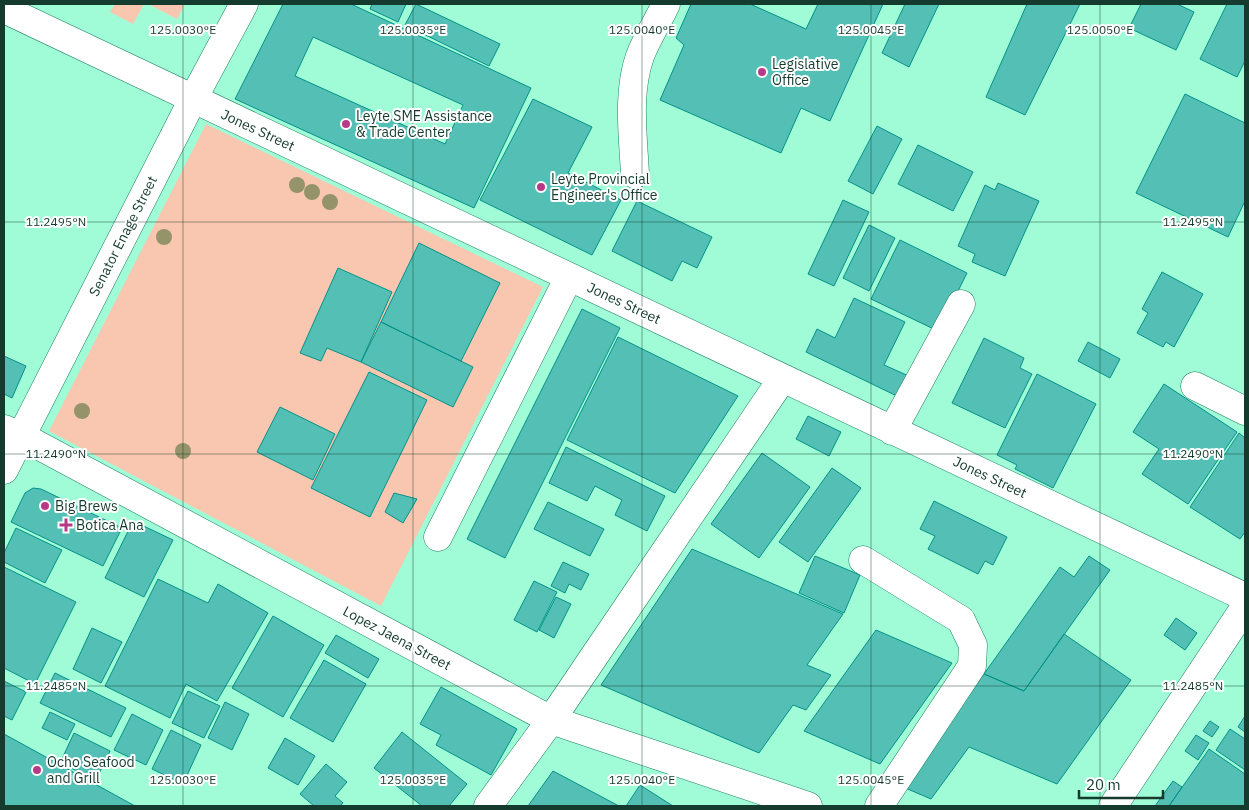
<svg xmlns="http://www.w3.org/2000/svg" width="1249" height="810" font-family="'IBM Plex Sans',sans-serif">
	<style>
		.green { fill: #f9c7b0 }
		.building { fill: #54c0b5; stroke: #039288; fill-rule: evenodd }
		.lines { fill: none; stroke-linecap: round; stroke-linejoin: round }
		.minor-casing { stroke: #1b8161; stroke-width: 29 }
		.minor { stroke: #fff; stroke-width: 28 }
		.tree { fill: #949369 }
		.ticks { fill: none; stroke: #143b2d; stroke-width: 1; stroke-opacity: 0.45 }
		.poi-dot { fill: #b73a88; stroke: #fff; stroke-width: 2 }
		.labels { text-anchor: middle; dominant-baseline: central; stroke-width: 4; stroke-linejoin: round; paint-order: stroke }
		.poi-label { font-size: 14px; fill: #143b2d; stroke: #fff; text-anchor: start }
		.street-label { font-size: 14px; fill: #143b2d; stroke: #fff }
		.ticks-label { font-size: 12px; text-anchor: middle; fill: #143b2d; stroke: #fff; stroke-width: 4; stroke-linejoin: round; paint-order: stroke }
	</style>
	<rect width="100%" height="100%" fill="#a0fcd6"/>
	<path class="green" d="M115 4H144L133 24 110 12Z
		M148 4H185L177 19Z
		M206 124 543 287 381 606 49 431Z"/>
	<path class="building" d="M283 4H351L531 88 474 208 235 99ZM313 37 463 105 445 144 295 76Z
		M372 4H406L398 22 370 9Z
		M416 4 500 44 489 66 405 25Z
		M691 4H750L806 29 818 4H883L830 121 801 108 781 153 660 100 684 45 676 38Z
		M905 4H939L909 67 882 53Z
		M1027 4H1080L1025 115 986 97Z
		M1141 4H1177L1194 12 1176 50 1129 28Z
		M1227 4H1245V61L1237 77 1200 59Z
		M1185 94 1245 123V201L1228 237 1136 193Z
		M533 99 592 127 568 173 621 200 592 255 480 200Z
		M877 126 902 139 873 194 848 181Z
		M918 145 973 172 953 211 898 184Z
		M998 183 1039 201 1005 276 972 262 975 254 958 246 985 185 995 190Z
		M843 200 869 212 834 286 808 274Z
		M637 201 712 237 697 268 682 261 672 281 612 251Z
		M869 225 895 238 869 291 843 278Z
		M900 240 967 273 938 331 871 299Z
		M419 243 500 283 461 361 381 322Z
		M338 268 392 292 361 362 327 348 321 361 300 353Z
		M1162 272 1203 294 1174 347 1166 342 1163 347 1137 333 1148 313 1142 309Z
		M854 298 905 322 884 365 911 377 901 398 806 352 817 329 835 338Z
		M582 309 620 328 505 558 467 539Z
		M381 322 473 367 453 407 361 362Z
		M618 337 738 396 675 493 567 440Z
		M984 338 1024 358 1020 368 1032 374 1005 428 952 403Z
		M1088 342 1120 359 1110 378 1078 361Z
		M4 356 26 366 12 398 4 394Z
		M369 372 427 400 370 517 311 488Z
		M1037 374 1096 404 1053 488 1015 469 1017 465 997 455Z
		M1164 384 1237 432 1188 504 1142 474 1159 449 1133 432Z
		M280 407 335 434 313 480 257 452Z
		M808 416 841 432 829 456 796 439Z
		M1239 433 1245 438V532L1240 539 1190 507Z
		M566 447 665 496 647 531 615 515 622 500 595 486 587 501 549 483Z
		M762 453 810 487 759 558 711 524Z
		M832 468 861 488 808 562 779 542Z
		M33 488 41 489 122 528 103 566 11 522 25 493Z
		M394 493 417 499 403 523 385 512Z
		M934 501 1007 537 993 565 985 561 978 574 928 549 935 536 920 529Z
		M548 502 604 529 590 556 534 529Z
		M133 521 173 540 144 597 105 578Z
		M16 528 62 550 45 583 4 562V553Z
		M692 549 843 614 807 665 831 675 806 710 793 705 759 753 601 685Z
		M815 556 860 575 844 613 799 593Z
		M1089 556 1110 570 1024 691 984 674 1060 567 1074 577Z
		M563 562 589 574 581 590 569 584 565 593 551 586Z
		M4 567 76 602 35 684 4 668Z
		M158 579 208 603 218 584 268 613 217 701 186 684 170 718 105 686Z
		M534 581 557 592 537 632 514 620Z
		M556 597 571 604 554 638 539 630Z
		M273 616 324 645 283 717 232 688Z
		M1176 618 1197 633 1185 650 1164 635Z
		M92 628 122 642 101 683 73 669Z
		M876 630 952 663 880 764 804 731Z
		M1064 634 1131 680 1057 784 969 747 931 799 903 787 984 674 1024 691Z
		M336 635 379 659 368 678 325 653Z
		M324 660 366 684 333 742 290 718Z
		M55 673 126 708 111 737 40 703Z
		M4 681 26 692 12 720 4 716Z
		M441 687 517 729 491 775 436 745 441 735 420 724Z
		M188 691 220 706 204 738 172 723Z
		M225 702 249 714 232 750 208 738Z
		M50 712 75 724 67 740 42 728Z
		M132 714 163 730 146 765 114 750Z
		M1245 716V732L1238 727Z
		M1210 721 1219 727 1212 737 1203 731Z
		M1230 729 1245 739V770L1216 750Z
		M171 730 201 745 183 784 152 769Z
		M402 732 467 784 449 806H422L374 768Z
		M74 733 110 751 96 780 60 763Z
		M4 734 135 806H4Z
		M1196 735 1209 743 1198 760 1185 751Z
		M285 738 315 756 298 785 268 768Z
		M1209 749 1245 774V806H1169Z
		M326 764 347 782 335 796 343 803 340 806H314L300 794Z
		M553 771 619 806H528Z
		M1173 781 1182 787 1169 806H1155Z
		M640 785 673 806H626Z"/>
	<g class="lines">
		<g class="minor-casing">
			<path id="minor" d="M4 9 1245 597
				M635 174C633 135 627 93 640 56 647 38 658 21 666 4
				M1195 386 1245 411
				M4 429 21 436 551 720 808 806
				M892 431 961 304
				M4 470 193 99 244 4
				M438 537 569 277
				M863 560 961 620 973 645 972 666 879 806
				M488 806 551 720 782 379
				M1113 806 1245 607"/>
		</g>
		<use href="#minor" class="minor"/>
	</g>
	<g class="tree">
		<circle cx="297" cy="185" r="8"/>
		<circle cx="312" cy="192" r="8"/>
		<circle cx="330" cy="202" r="8"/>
		<circle cx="164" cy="237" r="8"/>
		<circle cx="82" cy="411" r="8"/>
		<circle cx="183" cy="451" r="8"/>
	</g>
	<path class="ticks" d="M183 4V806M413 4V806M642 4V806M871 4V806M1100 4V806M4 222H1245M4 454H1245M4 686H1245"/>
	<g class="poi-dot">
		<circle cx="762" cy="72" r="5"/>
		<circle cx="346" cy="124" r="5"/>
		<circle cx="541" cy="187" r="5"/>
		<circle cx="45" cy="506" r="5"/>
		<path d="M63.5 517.5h5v5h5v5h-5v5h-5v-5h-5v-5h5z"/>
		<circle cx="37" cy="770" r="5"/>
	</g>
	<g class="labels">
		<g class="poi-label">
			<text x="772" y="64">Legislative<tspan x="772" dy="16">Office</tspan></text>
			<text x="356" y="116">Leyte SME Assistance<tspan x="356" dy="16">&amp; Trade Center</tspan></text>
			<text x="551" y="179">Leyte Provincial<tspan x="551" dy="16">Engineer's Office</tspan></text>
			<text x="55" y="506">Big Brews</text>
			<text x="76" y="525">Botica Ana</text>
			<text x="47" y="762">Ocho Seafood<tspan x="47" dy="16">and Grill</tspan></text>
		</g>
		<g class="street-label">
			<text transform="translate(258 130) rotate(25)">Jones Street</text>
			<text transform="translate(123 236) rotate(-63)">Senator Enage Street</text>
			<text transform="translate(624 303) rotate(25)">Jones Street</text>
			<text transform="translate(990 477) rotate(25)">Jones Street</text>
			<text transform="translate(397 638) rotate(28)">Lopez Jaena Street</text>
		</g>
	</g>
	<g class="ticks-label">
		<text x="183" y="34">125.0030°E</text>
		<text x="413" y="34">125.0035°E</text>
		<text x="642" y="34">125.0040°E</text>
		<text x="871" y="34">125.0045°E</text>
		<text x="1100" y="34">125.0050°E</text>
		<text x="56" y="226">11.2495°N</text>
		<text x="1193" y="226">11.2495°N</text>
		<text x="56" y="458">11.2490°N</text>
		<text x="1193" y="458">11.2490°N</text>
		<text x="56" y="690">11.2485°N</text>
		<text x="1193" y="690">11.2485°N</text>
		<text x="183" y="784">125.0030°E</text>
		<text x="413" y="784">125.0035°E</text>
		<text x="642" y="784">125.0040°E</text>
		<text x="871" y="784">125.0045°E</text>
	</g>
	<rect width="1249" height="810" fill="none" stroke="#143b2d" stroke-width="10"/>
	<path d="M1079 790v8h84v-8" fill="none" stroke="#143b2d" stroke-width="2.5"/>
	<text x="1086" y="790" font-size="15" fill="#143b2d" stroke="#ffffff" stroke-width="4" paint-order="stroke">20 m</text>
</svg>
